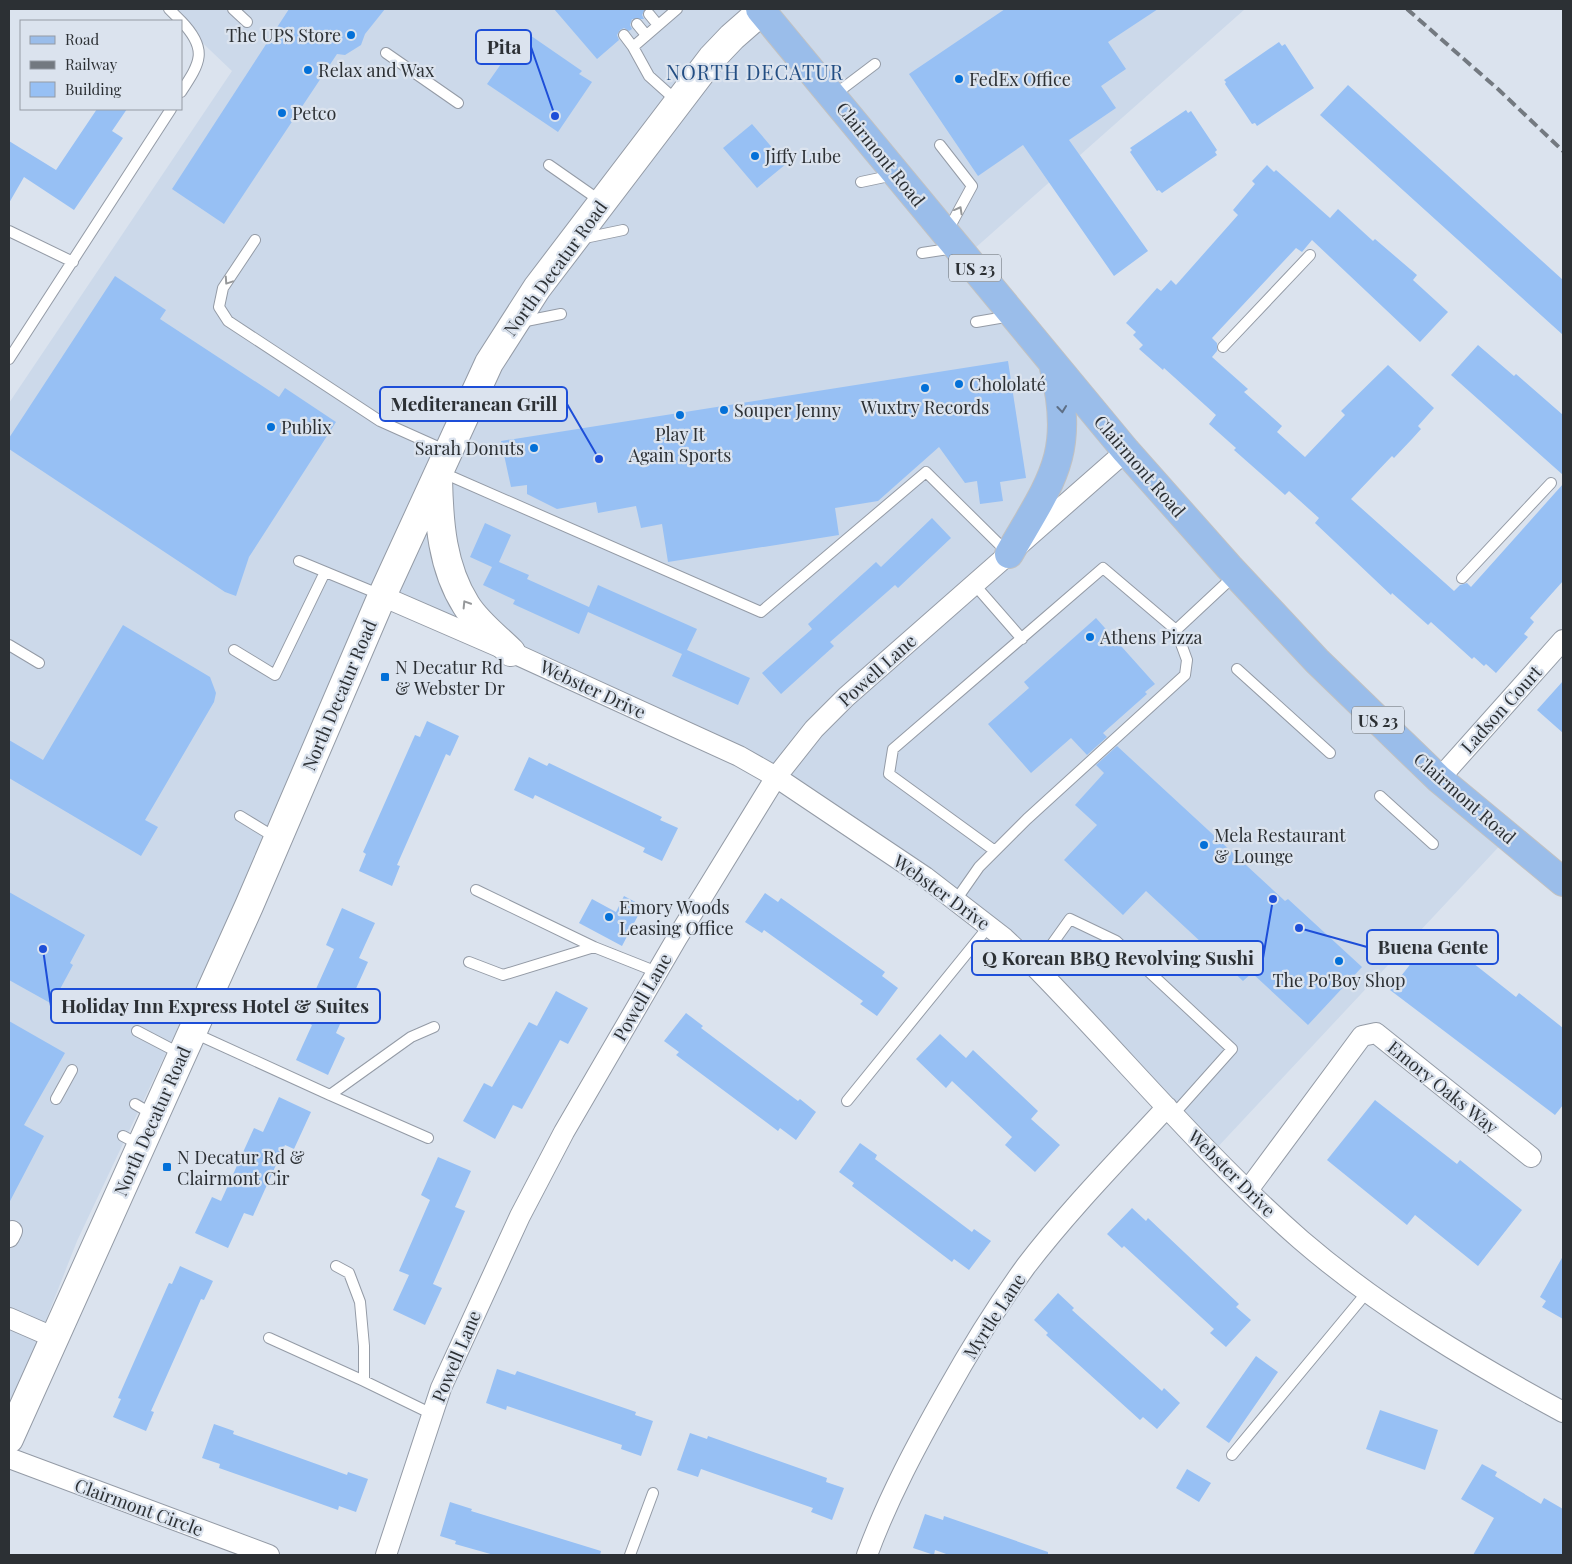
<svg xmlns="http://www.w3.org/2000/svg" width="1572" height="1564" font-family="'Playfair Display',serif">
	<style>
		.built { fill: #ccd9ea }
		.building { fill: #97c0f4 }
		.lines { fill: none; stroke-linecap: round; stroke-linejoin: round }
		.service-casing { stroke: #949ba6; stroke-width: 12 }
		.minor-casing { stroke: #949ba6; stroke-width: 22 }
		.secondary-casing { stroke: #949ba6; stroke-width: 30 }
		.primary-casing { stroke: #c0c1c2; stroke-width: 30 }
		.service { stroke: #fff; stroke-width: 10 }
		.minor { stroke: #fff; stroke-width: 20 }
		.secondary { stroke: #fff; stroke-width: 28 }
		.primary { stroke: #9abdea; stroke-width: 28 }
		.rail { stroke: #737980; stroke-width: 4; stroke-dasharray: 10 5; stroke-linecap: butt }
		.oneway { stroke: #96989a }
		.oneway2 { stroke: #5e6f86 }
		.poi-dot { fill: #0370d8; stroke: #dbe3ee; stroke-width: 2 }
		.labels { text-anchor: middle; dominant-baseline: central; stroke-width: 4.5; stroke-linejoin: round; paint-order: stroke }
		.shield { fill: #dbe3ee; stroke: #60666c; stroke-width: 1 }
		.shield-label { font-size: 16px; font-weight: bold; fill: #2c3034 }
		.poi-label { font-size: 18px; fill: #2c3034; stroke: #dbe3ee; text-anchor: start }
		.street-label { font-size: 18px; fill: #2c3034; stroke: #dbe3ee }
		.quarter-label { font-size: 20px; letter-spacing: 1px; fill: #234e83; stroke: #dbe3ee }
		.leader { fill: none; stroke: #1d4ed8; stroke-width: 2 }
		.callout-dot { fill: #1d4ed8; stroke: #dbe3ee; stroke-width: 2 }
		.callout { fill: #dbe3ee; stroke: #1d4ed8; stroke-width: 2 }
		.callout-label { font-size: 19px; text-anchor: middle; font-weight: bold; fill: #2c3034 }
	</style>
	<rect width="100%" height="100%" fill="#dbe3ee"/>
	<path class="built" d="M167 9H1245L956 265 1151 478 1507 838 1214 1151 1031 970 776 774 383 594 77 1241 9 1414V403L232 71Z"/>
	<path class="building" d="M289 9H385L365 34 361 45 345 55 337 54 224 224 172 189Z
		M554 9H645L642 15 644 19H632L630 25 632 29 629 31 624 28 620 30 617 35 619 40 597 59Z
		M1005 9H1158L1108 42 1126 69 1101 86 1116 108 1069 140 1148 251 1114 276 1023 145 978 176 909 74Z
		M524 31 582 71 579 74 592 82 558 132 487 84Z
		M1279 42 1282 46 1285 44 1314 88 1257 126 1255 123 1252 124 1225 84 1226 82 1224 80Z
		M1348 85 1563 280V335L1320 115Z
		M97 109H127L112 131 123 138 74 210 24 177 9 203V141L56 170Z
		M1186 110 1188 113 1191 111 1217 150 1215 152 1217 155 1162 193 1159 190 1157 191 1130 152 1132 150 1130 148Z
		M752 124 786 164 757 188 723 148Z
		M1267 165 1274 172 1276 170 1330 218 1338 209 1373 241 1375 239 1417 275 1413 280 1448 312 1420 342 1312 240 1302 252 1296 248 1212 338 1217 343V351L1212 357 1248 389 1244 392 1282 426 1277 432 1305 457 1345 415 1341 411 1388 365 1434 408 1418 426 1421 429 1412 439 1394 458 1392 456 1351 499 1454 591 1460 585 1467 583 1471 587 1563 484V581L1530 618 1534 622 1524 634 1528 637 1496 673 1486 664 1484 666 1474 657 1472 659 1431 622 1428 625 1392 593 1391 595 1315 523 1319 518 1289 491 1285 495 1234 450 1236 448 1209 424 1216 415 1164 368 1163 370 1139 349 1143 345 1133 335 1136 332 1126 323 1157 288 1161 291 1171 280 1176 285 1238 215 1233 210 1255 184 1252 181Z
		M115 276 166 310 160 319 279 397 285 388 336 422 249 557 236 596 225 592 9 449V438Z
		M1478 345 1514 376 1516 374 1563 415V475L1451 375Z
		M1008 361 1026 478 1000 482 1003 501 980 504 977 481 965 483 939 447 878 501 835 508 839 535 668 562 662 524 641 528 636 506 598 513 596 502 557 509 527 494V485L511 487 501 441Z
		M932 518 951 538 898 588 895 585 830 642 834 646 781 694 762 673 812 629 808 624 876 562 881 567Z
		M485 523 511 535 499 562 529 575 527 579 589 607 598 585 697 629 687 650 750 678 738 705 672 676 682 654 588 612 579 634 513 604 515 600 483 585 492 567 470 557Z
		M1096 618 1155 684 1145 692 1147 694 1103 733 1107 737 1087 755 1071 738 1031 773 988 724 1029 688 1024 682Z
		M123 625 210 677 216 693 214 702 145 820 158 827 141 856 9 778V740L43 760Z
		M1563 681V733L1537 710Z
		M427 721 459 736 450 756 446 754 397 865 400 866 392 886 359 871 366 854 363 852 415 735 420 737Z
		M1117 746 1285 901 1288 899 1362 967 1308 1025 1252 973 1243 981 1146 891 1123 915 1064 860 1097 825 1075 805 1104 773 1096 765Z
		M529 757 547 766 549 763 662 817 660 820 678 828 662 861 643 852 645 848 535 795 533 799 514 790Z
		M9 892 85 935 70 963 73 965 52 1004 9 980Z
		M765 893 778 902 781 898 885 972 882 976 898 988 877 1016 860 1004 863 1001 764 930 762 933 745 922Z
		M624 896 643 906 622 946 579 923 592 899 616 912Z
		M342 908 375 923 359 958 368 962 336 1033 345 1038 328 1075 296 1060 312 1025 302 1020 334 949 326 945Z
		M1435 933 1516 997 1519 993 1563 1028V1105L1555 1115 1390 990Z
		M556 991 588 1008 568 1044 560 1040 522 1109 513 1105 495 1139 463 1121 484 1083 492 1087 529 1022 537 1026Z
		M686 1013 703 1026 701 1028 798 1101 800 1099 816 1112 796 1140 780 1128 778 1131 676 1055 679 1052 664 1041Z
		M9 1021 65 1053 24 1125 44 1136 9 1203Z
		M940 1034 966 1058 973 1050 1038 1111 1031 1119 1060 1145 1035 1172 1005 1145 1012 1137 952 1081 946 1088 916 1059Z
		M279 1097 311 1112 294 1149 285 1145 253 1216 244 1213 228 1248 195 1233 212 1197 221 1201 254 1128 263 1132Z
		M1375 1100 1457 1164 1460 1160 1522 1210 1478 1266 1415 1215 1407 1225 1327 1160Z
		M860 1143 877 1155 875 1159 972 1232 974 1229 991 1241 969 1270 954 1259 952 1262 852 1186 854 1183 839 1172Z
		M438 1157 471 1171 455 1207 465 1211 433 1284 442 1288 425 1325 393 1310 409 1275 399 1271 430 1200 421 1195Z
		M1132 1208 1146 1221 1148 1218 1239 1304 1236 1307 1251 1320 1226 1347 1210 1333 1214 1329 1124 1246 1122 1248 1107 1234Z
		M1563 1256V1319L1542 1307 1546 1301 1540 1297Z
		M180 1266 213 1281 204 1300 201 1299 151 1411 154 1412 146 1431 113 1417 121 1399 118 1398 169 1283 172 1284Z
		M1058 1293 1074 1308 1072 1310 1162 1391 1164 1388 1180 1403 1157 1429 1143 1417 1140 1420 1046 1335 1048 1333 1034 1320Z
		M1256 1356 1278 1372 1229 1443 1206 1427Z
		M497 1369 515 1375 517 1371 636 1412 635 1415 653 1421 641 1456 621 1449 622 1445 507 1406 506 1410 486 1403Z
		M1380 1410 1438 1430 1425 1470 1366 1449Z
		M214 1424 234 1431 233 1434 347 1475 348 1472 368 1479 356 1512 339 1506 338 1510 219 1468 220 1464 202 1458Z
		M690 1433 707 1439 708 1436 827 1478 826 1482 844 1488 832 1520 811 1512 813 1508 701 1469 698 1477 677 1470Z
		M1482 1464 1497 1472 1495 1476 1541 1504 1544 1498 1563 1509V1555H1473L1494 1518 1461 1499Z
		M1187 1469 1211 1483 1199 1502 1176 1488Z
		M450 1502 472 1509 471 1511 601 1551 600 1555H494L455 1544 456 1541 440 1536Z
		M925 1514 943 1520 944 1516 1048 1552V1555H949L935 1550 934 1555 913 1548Z"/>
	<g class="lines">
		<g class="service-casing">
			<path id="service" d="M169 9 181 21
				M233 9 247 22
				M649 14 658 25
				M181 21C209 50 200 63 181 92
				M637 24 646 35
				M624 35 633 47 649 76 678 102
				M633 47 677 9
				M386 53 458 103
				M834 95 875 64
				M940 145 972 186 947 232
				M549 165 602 202
				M861 182 894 175
				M9 231 73 262
				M580 239 623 230
				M255 240 223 288 219 307 228 321 380 421 447 451
				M922 253 955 248
				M521 322 561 314
				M976 322 1011 316
				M1223 347 1310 255
				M9 359 171 109
				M473 404 516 397
				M441 472 761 612 926 472 1008 553
				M299 561 381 595
				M1462 578 1551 483
				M974 584 1022 639
				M9 645 39 663
				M234 650 275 675 325 572
				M1237 669 1330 753
				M1380 796 1433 844
				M240 816 276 838
				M995 851 889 774 893 749 1103 568 1176 630
				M476 890 594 947
				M956 900 979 867 1027 819 1185 675 1187 660 1176 630 1235 575
				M469 962 503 975 594 947 657 972
				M1035 968 1070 919 1116 941 1232 1049 1174 1114
				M137 1031 181 1054
				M194 1033 330 1095 411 1037 434 1027
				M330 1095 428 1138
				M56 1099 72 1070
				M847 1101 989 926
				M135 1104 154 1115
				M123 1136 140 1145
				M336 1266 349 1273 360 1302 364 1346V1381L432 1414
				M269 1338 364 1381
				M1232 1455 1368 1291
				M630 1555 653 1493"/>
		</g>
		<g class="minor-casing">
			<path id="minor" d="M382 596 511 652 739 756 776 777 925 877 1004 938 1037 969C1125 1059 1206 1157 1301 1240 1380 1308 1472 1363 1563 1412
				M1439 779 1563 640
				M1248 1190 1362 1036 1376 1033 1531 1157
				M9 1237 12 1231
				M9 1318 55 1338
				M9 1458 269 1555
				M386 1555 441 1388 520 1216 564 1132 677 938 776 777 814 729 846 697 1126 451
				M867 1555C888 1498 917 1444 947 1391 971 1348 997 1306 1026 1266 1069 1210 1119 1159 1167 1107"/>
		</g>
		<g class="secondary-casing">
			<path id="secondary" d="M438 479C439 523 442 567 466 605 477 623 496 637 511 652
				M9 1439 249 906 382 596 489 363 537 288 712 58 732 37 764 9"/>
		</g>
		<g class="primary-casing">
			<path id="primary" d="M760 9 1126 451 1229 567 1317 661 1439 779 1563 882
				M1009 554C1051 481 1076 454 1054 368"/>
		</g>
		<use href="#service" class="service"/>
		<use href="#minor" class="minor"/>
		<use href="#secondary" class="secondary"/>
		<use href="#primary" class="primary"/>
		<path class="rail" d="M1407 9 1499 90 1563 151"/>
	</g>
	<defs><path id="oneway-chevron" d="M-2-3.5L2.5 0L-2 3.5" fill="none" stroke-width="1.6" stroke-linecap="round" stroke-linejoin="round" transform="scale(1.25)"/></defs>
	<g class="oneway">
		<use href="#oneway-chevron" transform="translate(959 210) rotate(-61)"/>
		<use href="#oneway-chevron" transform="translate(228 281) rotate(124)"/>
		<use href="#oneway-chevron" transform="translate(466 604) rotate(-122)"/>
	</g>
	<use class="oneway2" href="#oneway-chevron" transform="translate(1062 409) rotate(84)"/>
	<g class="poi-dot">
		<circle cx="351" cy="35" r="5"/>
		<circle cx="308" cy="70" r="5"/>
		<circle cx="959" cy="79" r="5"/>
		<circle cx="282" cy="113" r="5"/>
		<circle cx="755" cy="156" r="5"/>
		<circle cx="959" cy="384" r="5"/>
		<circle cx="925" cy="388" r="5"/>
		<circle cx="724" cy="410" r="5"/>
		<circle cx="680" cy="415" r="5"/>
		<circle cx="271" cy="427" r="5"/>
		<circle cx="534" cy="448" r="5"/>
		<circle cx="1090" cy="637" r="5"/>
		<rect x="380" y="672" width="10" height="10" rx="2.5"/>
		<circle cx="1204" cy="845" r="5"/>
		<circle cx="609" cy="917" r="5"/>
		<circle cx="1339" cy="961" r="5"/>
		<rect x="162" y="1162" width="10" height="10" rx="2.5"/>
	</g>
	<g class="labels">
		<g class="shield">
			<rect x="949" y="254.5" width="52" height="27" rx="4"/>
			<rect x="1352" y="706.5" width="52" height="27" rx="4"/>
		</g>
		<g class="shield-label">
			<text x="975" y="268">US 23</text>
			<text x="1378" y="720">US 23</text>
		</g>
		<g class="poi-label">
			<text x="341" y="35" text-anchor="end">The UPS Store</text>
			<text x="318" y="70">Relax and Wax</text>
			<text x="969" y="79">FedEx Office</text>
			<text x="292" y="113">Petco</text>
			<text x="765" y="156">Jiffy Lube</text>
			<text x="969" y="384">Chololaté</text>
			<text x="925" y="407" text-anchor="middle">Wuxtry Records</text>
			<text x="734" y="410">Souper Jenny</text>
			<text x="281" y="427">Publix</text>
			<text x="680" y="434" text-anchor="middle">Play It<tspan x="680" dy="21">Again Sports</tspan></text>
			<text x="524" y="448" text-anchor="end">Sarah Donuts</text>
			<text x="1100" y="637">Athens Pizza</text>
			<text x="395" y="667">N Decatur Rd<tspan x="395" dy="21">&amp; Webster Dr</tspan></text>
			<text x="1214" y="835">Mela Restaurant<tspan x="1214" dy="21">&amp; Lounge</tspan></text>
			<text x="619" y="907">Emory Woods<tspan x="619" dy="21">Leasing Office</tspan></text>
			<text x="1339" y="980" text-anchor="middle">The Po'Boy Shop</text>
			<text x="177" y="1157">N Decatur Rd &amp;<tspan x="177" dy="21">Clairmont Cir</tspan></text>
		</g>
		<g class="street-label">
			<text transform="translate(881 154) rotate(51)">Clairmont Road</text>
			<text transform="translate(555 268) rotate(-54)">North Decatur Road</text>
			<text transform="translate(1140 466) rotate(49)">Clairmont Road</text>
			<text transform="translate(877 670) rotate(-42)">Powell Lane</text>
			<text transform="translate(593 689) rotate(25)">Webster Drive</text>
			<text transform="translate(339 695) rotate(-67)">North Decatur Road</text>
			<text transform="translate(1501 709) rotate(-48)">Ladson Court</text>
			<text transform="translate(1465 798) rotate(41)">Clairmont Road</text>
			<text transform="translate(942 892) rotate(36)">Webster Drive</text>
			<text transform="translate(642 997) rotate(-60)">Powell Lane</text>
			<text transform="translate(1443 1087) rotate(39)">Emory Oaks Way</text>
			<text transform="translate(152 1121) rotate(-66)">North Decatur Road</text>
			<text transform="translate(1232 1173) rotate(45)">Webster Drive</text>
			<text transform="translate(994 1316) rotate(-57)">Myrtle Lane</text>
			<text transform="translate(456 1356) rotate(-67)">Powell Lane</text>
			<text transform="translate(139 1507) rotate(20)">Clairmont Circle</text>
		</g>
		<g class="quarter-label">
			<text x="755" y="71">NORTH DECATUR</text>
		</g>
	</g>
	<path class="leader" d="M555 116L531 47M599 459L567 404M1299 928L1367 947M1273 899L1263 958M43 949L51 1006"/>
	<g class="callout-dot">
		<circle cx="555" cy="116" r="5"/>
		<circle cx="599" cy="459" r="5"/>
		<circle cx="1299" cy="928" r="5"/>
		<circle cx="1273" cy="899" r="5"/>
		<circle cx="43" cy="949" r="5"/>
	</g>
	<g class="callout">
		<rect x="476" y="30" width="55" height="34" rx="5"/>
		<rect x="380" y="387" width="187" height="34" rx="5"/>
		<rect x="1367" y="930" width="131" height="34" rx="5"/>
		<rect x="972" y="941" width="291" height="34" rx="5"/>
		<rect x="51" y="989" width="329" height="34" rx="5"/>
	</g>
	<g class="callout-label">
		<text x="504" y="54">Pita</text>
		<text x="474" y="411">Mediteranean Grill</text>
		<text x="1433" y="954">Buena Gente</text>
		<text x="1118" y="965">Q Korean BBQ Revolving Sushi</text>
		<text x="215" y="1013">Holiday Inn Express Hotel &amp; Suites</text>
	</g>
	<rect width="1572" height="1564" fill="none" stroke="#2c3034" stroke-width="20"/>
	<rect x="20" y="20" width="162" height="90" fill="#dbe3ee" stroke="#959ba4"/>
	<rect x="30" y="36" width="25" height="8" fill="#9abdea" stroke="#959ba4"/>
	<text x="65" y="45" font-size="15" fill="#2c3034">Road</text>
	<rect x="30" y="61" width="25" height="8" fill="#737980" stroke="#959ba4"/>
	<text x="65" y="70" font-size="15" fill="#2c3034">Railway</text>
	<rect x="30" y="82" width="25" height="15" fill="#97c0f4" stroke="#959ba4"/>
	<text x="65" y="95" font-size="15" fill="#2c3034">Building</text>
</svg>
